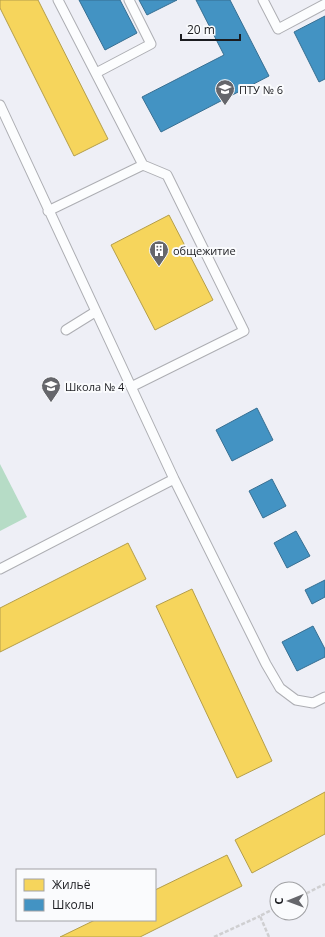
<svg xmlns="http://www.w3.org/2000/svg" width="325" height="937" font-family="'Open Sans',sans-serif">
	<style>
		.green { fill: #b6dcc6 }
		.homes { fill: #f6d55c; stroke: #b49e4a }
		.schools { fill: #4393c3; stroke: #376f92 }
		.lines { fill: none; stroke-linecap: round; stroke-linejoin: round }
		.lane-casing { stroke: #adaeb3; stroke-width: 11 }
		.path { stroke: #cfcfd1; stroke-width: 2.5; stroke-dasharray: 4 2; stroke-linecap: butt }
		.lane { stroke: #fcfdfe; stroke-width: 9 }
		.labels { text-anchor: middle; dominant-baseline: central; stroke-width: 4; stroke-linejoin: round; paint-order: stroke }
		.poi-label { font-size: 11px; fill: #1b1c20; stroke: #fafbfd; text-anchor: start }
	</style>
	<rect width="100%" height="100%" fill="#eeeff6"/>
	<path class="green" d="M0 464 27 517 0 531Z"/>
	<path class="homes" d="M0 0H38L108 139 74 156 0 8Z
		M169 215 213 300 155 330 111 245Z
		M128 543 146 579 0 652V608Z
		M192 589 272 761 237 778 156 606Z
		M325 792V834L252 873 235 840Z
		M227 855 242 886 140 937H60L95 920H155V890Z"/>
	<path class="schools" d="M79 0H120L137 33 105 50Z
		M139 0H177L147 15Z
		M196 0H230L269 76 161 132 142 97 224 55Z
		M325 16V79L319 82 294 32Z
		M257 408 273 440 232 461 216 430Z
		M272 479 286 506 263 518 249 491Z
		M296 531 310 556 287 568 274 543Z
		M325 580V597L312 604 305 590Z
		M313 626 325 649V657L297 671 282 642Z"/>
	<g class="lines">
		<g class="lane-casing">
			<path id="lane" d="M263 0 278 29 325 4
				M96 73 151 44 129 0
				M0 105 174 479 266 664 280 688 296 700 313 703 325 697
				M48 211 143 165 58 0
				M66 330 95 312
				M131 387 244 331 167 175 143 165
				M0 569 174 479"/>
		</g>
		<path class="path" d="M301 896 325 884
			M214 937 260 916
			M269 937 260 916 277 907"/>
		<use href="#lane" class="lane"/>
	</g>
	<defs>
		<g id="university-pin" transform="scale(1)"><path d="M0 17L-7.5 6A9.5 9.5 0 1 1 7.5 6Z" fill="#65666b" stroke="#fafbfd"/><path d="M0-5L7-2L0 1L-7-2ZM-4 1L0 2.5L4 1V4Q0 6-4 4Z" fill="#fff"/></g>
		<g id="building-pin" transform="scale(1)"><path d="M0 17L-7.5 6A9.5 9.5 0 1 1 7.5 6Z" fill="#65666b" stroke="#fafbfd"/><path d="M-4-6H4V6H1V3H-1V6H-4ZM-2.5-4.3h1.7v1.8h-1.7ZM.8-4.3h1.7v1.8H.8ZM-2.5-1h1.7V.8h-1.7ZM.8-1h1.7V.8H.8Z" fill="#fff"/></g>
		<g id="school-pin" transform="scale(1)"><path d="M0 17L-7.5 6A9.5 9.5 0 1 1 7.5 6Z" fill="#65666b" stroke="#fafbfd"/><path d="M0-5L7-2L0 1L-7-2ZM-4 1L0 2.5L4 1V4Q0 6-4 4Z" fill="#fff"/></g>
	</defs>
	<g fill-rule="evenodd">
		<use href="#university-pin" x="225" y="89"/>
		<use href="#building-pin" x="159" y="250"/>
		<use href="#school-pin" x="51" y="386"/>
	</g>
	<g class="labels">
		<g class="poi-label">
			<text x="239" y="89">ПТУ № 6</text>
			<text x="173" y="250">общежитие</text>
			<text x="65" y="386">Школа № 4</text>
		</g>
	</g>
	<rect x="16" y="869" width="140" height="52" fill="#fafbfd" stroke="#a1a2a5"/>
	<rect x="24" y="879" width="20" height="12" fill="#f6d55c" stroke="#a1a2a5"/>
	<text x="52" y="889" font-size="12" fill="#1b1c20">Жильё</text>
	<rect x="24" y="899" width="20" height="12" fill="#4393c3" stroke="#a1a2a5"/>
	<text x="52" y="909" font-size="12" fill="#1b1c20">Школы</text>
	<g transform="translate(289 901) rotate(269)"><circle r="19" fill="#fafbfd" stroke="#a1a2a5"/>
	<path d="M0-3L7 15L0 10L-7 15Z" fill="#65666b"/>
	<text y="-6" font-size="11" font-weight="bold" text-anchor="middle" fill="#1b1c20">С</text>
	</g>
	<path d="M181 34v6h59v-6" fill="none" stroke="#1b1c20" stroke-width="2"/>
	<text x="187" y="34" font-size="12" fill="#1b1c20" stroke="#fafbfd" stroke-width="3" paint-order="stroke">20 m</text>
</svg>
